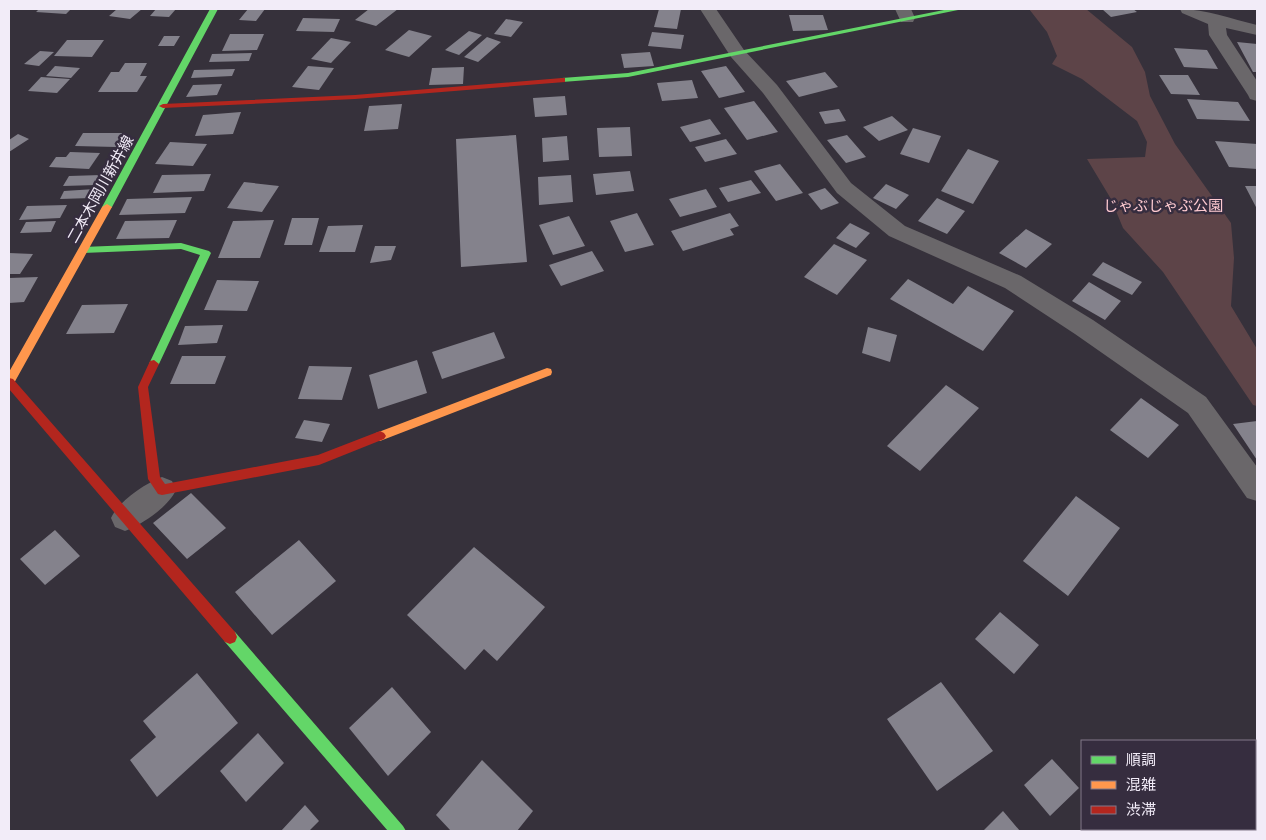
<svg xmlns="http://www.w3.org/2000/svg" width="1266" height="840" font-family="'Public Sans','Noto Sans JP',sans-serif">
	<style>
		.green { fill: #5d4448 }
		.building { fill: #84828c }
		.lines { fill: none; stroke-linecap: round; stroke-linejoin: round }
		.street { fill: #6a676a; fill-rule: evenodd }
		.fast { fill: #63d668; fill-rule: evenodd }
		.slow { fill: #ff974d; fill-rule: evenodd }
		.jam { fill: #b3261e; fill-rule: evenodd }
		.labels { text-anchor: middle; dominant-baseline: central; stroke-width: 5; stroke-linejoin: round; paint-order: stroke }
		.street-label { font-size: 15px; fill: #f2ecf8; stroke: #362d3f }
		.park-label { font-size: 15px; fill: #fecad0; stroke: #362d3f }
	</style>
	<rect width="100%" height="100%" fill="#36313b"/>
	<path class="green" d="M1029 9H1086L1132 47 1145 72 1150 96 1175 144 1231 223 1234 258 1231 306 1257 349V406L1253 405 1163 272 1123 228 1111 199 1087 159 1145 157 1147 142 1137 121 1082 79 1052 64 1057 56 1047 32Z"/>
	<path class="building" d="M39 9H71L66 14 36 12Z
		M117 9H142L130 19 109 16Z
		M156 9H176L169 17 150 16Z
		M248 9H265L256 21 239 20Z
		M369 9H398L376 26 355 20Z
		M659 9H681L677 29 654 27Z
		M1102 9H1133L1137 12 1111 17Z
		M789 15H823L828 30 793 31Z
		M303 18 340 19 334 32 296 31Z
		M506 19 523 22 511 37 494 34Z
		M409 30 432 36 409 57 385 50Z
		M469 31 482 35 459 55 445 50Z
		M652 32 684 35 681 49 648 46Z
		M230 34H264L257 50 222 51Z
		M164 36H180L174 46H158Z
		M487 37 501 42 478 62 464 57Z
		M331 38 351 42 331 63 311 59Z
		M67 40H104L92 57 54 56Z
		M1237 42 1257 44V72H1253Z
		M1174 48 1207 50 1218 69 1184 67Z
		M40 51 54 52 39 66 24 64Z
		M650 52 654 66 624 68 621 54Z
		M252 53 249 61 209 62 212 54Z
		M125 63H147L140 76H147L137 92H98L111 72H119Z
		M55 66 80 68 71 78 46 76Z
		M308 66 334 68 319 90 292 87Z
		M726 66 745 92 719 98 701 71Z
		M464 67 463 84 429 85 432 68Z
		M235 69 232 76 191 78 194 70Z
		M825 72 838 87 799 97 786 81Z
		M1159 75H1188L1200 95 1171 94Z
		M41 77 70 79 57 93 28 91Z
		M692 80 698 98 662 101 657 83Z
		M222 84 217 95 186 97 193 85Z
		M565 96 567 115 535 117 533 98Z
		M1187 99 1238 102 1250 121 1197 119Z
		M754 101 778 132 747 140 724 108Z
		M402 104 398 129 364 131 369 106Z
		M839 109 846 121 825 124 819 112Z
		M241 112 233 134 195 136 203 115Z
		M892 116 908 130 879 141 863 127Z
		M710 119 721 134 690 142 680 127Z
		M630 127 632 156 599 157 597 128Z
		M913 128 941 136 929 163 900 154Z
		M83 133H124L116 147 75 146Z
		M18 134 29 139 9 152V140Z
		M516 135 527 262 461 267 456 139Z
		M847 135 866 157 846 163 827 140Z
		M567 136 569 160 543 162 542 138Z
		M726 139 737 154 705 162 695 147Z
		M1215 141 1257 144V169L1229 167Z
		M170 142 207 144 193 166 155 164Z
		M968 149 999 161 973 204 941 191Z
		M70 152 100 153 89 169 49 167 56 157H66Z
		M780 164 803 193 776 201 754 171Z
		M630 171 634 191 596 195 593 174Z
		M211 174 204 191 153 193 162 175Z
		M101 175 96 185 63 186 69 176Z
		M571 175 573 202 539 205 538 177Z
		M751 180 761 193 728 202 719 188Z
		M244 182 279 186 262 212 227 208Z
		M886 184 909 195 896 209 873 198Z
		M1245 186H1257V209Z
		M825 188 839 203 821 210 808 194Z
		M95 189 91 198 60 199 64 191Z
		M706 189 717 207 680 217 669 199Z
		M192 197 185 213 119 215 127 199Z
		M937 198 965 211 947 234 918 221Z
		M67 205 60 218 19 220 27 206Z
		M637 213 654 245 625 252 610 221Z
		M730 213 739 226 730 229 734 235 683 251 671 231Z
		M569 216 585 246 553 255 539 225Z
		M292 218H319L312 245H284Z
		M177 220 169 238 116 239 125 221Z
		M274 220 260 258H218L233 221Z
		M56 221 51 232 20 233 26 222Z
		M850 223 870 233 856 248 836 238Z
		M363 225 355 252H319L328 226Z
		M1026 229 1052 244 1026 268 999 253Z
		M834 244 867 260 837 295 804 277Z
		M375 246H396L391 260 370 263Z
		M592 251 604 271 561 286 549 265Z
		M9 253 33 254 20 274H9Z
		M1103 262 1142 282 1132 295 1092 275Z
		M38 277 24 302 9 303V278Z
		M908 279 953 304 968 286 1014 311 983 351 890 299Z
		M217 280 259 281 247 311 204 310Z
		M1089 282 1121 301 1105 320 1072 301Z
		M128 304 114 333 66 334 82 305Z
		M223 325 217 343 178 345 185 326Z
		M868 327 897 335 890 362 862 353Z
		M494 332 505 358 442 379 432 352Z
		M182 356H226L215 384H170Z
		M417 360 427 393 378 409 369 375Z
		M309 366 352 367 342 400 298 399Z
		M946 385 979 408 920 471 887 446Z
		M1141 398 1179 425 1148 458 1110 430Z
		M304 420 330 424 322 442 295 438Z
		M1257 421V460L1233 424Z
		M191 493 226 528 187 559 153 523Z
		M1076 496 1120 528 1068 596 1023 561Z
		M55 530 80 556 45 585 20 559Z
		M299 540 336 581 272 635 235 592Z
		M474 547 545 607 497 661 484 649 465 670 407 615Z
		M1000 612 1039 645 1014 674 975 639Z
		M197 673 238 723 157 797 130 760 156 737 143 721Z
		M941 682 993 751 937 791 887 719Z
		M392 687 431 732 388 776 349 728Z
		M258 733 284 763 246 802 220 771Z
		M1052 759 1079 788 1050 816 1024 785Z
		M482 760 533 811 517 831H451L436 815Z
		M305 805 319 821 309 831H281Z
		M1003 811 1020 831H983Z"/>
	<g class="lines">
		<path class="street" d="M700 9H716L744 50 777 85 851 183 905 226 1021 276 1093 320 1206 397 1257 467V501L1247 498 1188 413 1075 334 1005 288 889 236 837 193 763 93 731 57Z
			M895 9H911L915 18 913 22H901Z
			M1180 9C1206 9 1231 19 1257 25V35L1226 28 1227 35 1257 81V101L1250 99 1248 95 1209 35 1208 24 1182 13Z
			M162 477 172 481 176 490C168 507 143 524 125 531L115 527 111 518C119 501 144 484 162 477Z
			M1257 786V823L1255 824V787Z
			M1212 829H1250L1249 831H1211Z"/>
		<path class="fast" d="M210 9H218L112 207 110 209H104L102 207Z
			M949 9H963L628 77 562 82 558 80 562 78 628 73Z
			M181 243 209 251 211 253 159 364 154 368 149 364 200 255 181 249 83 253 78 250 83 247Z
			M230 630 235 632 403 826 406 831H388L225 642 223 637 225 632Z"/>
		<path class="slow" d="M107 204 112 207 13 385 9 386V372L102 207Z
			M547 368 551 369 552 372 551 375 380 441 376 439 374 436 376 433Z"/>
		<path class="jam" d="M562 78H565V82L355 99 163 108 159 106 163 104 355 95Z
			M154 360 159 364 148 387 160 477 165 484 318 455 380 431 384 433 386 436 384 439 319 465 162 495 158 494 148 479 138 387 150 361Z
			M9 378 13 379 235 632 237 637 235 642 230 644 225 642 9 389Z"/>
	</g>
	<g class="labels">
		<g class="street-label">
			<text transform="translate(100 189) rotate(-61)">二本木岡川新井線</text>
		</g>
		<g class="park-label">
			<text x="1163" y="205">じゃぶじゃぶ公園</text>
		</g>
	</g>
	<rect width="1266" height="840" fill="none" stroke="#f2ecf8" stroke-width="20"/>
	<rect x="1081" y="740" width="175" height="90" fill="#362d3f" stroke="#817989"/>
	<rect x="1091" y="756" width="25" height="8" fill="#63d668" stroke="#817989"/>
	<text x="1126" y="765" font-size="15" fill="#f2ecf8">順調</text>
	<rect x="1091" y="781" width="25" height="8" fill="#ff974d" stroke="#817989"/>
	<text x="1126" y="790" font-size="15" fill="#f2ecf8">混雑</text>
	<rect x="1091" y="806" width="25" height="8" fill="#b3261e" stroke="#817989"/>
	<text x="1126" y="815" font-size="15" fill="#f2ecf8">渋滞</text>
</svg>
